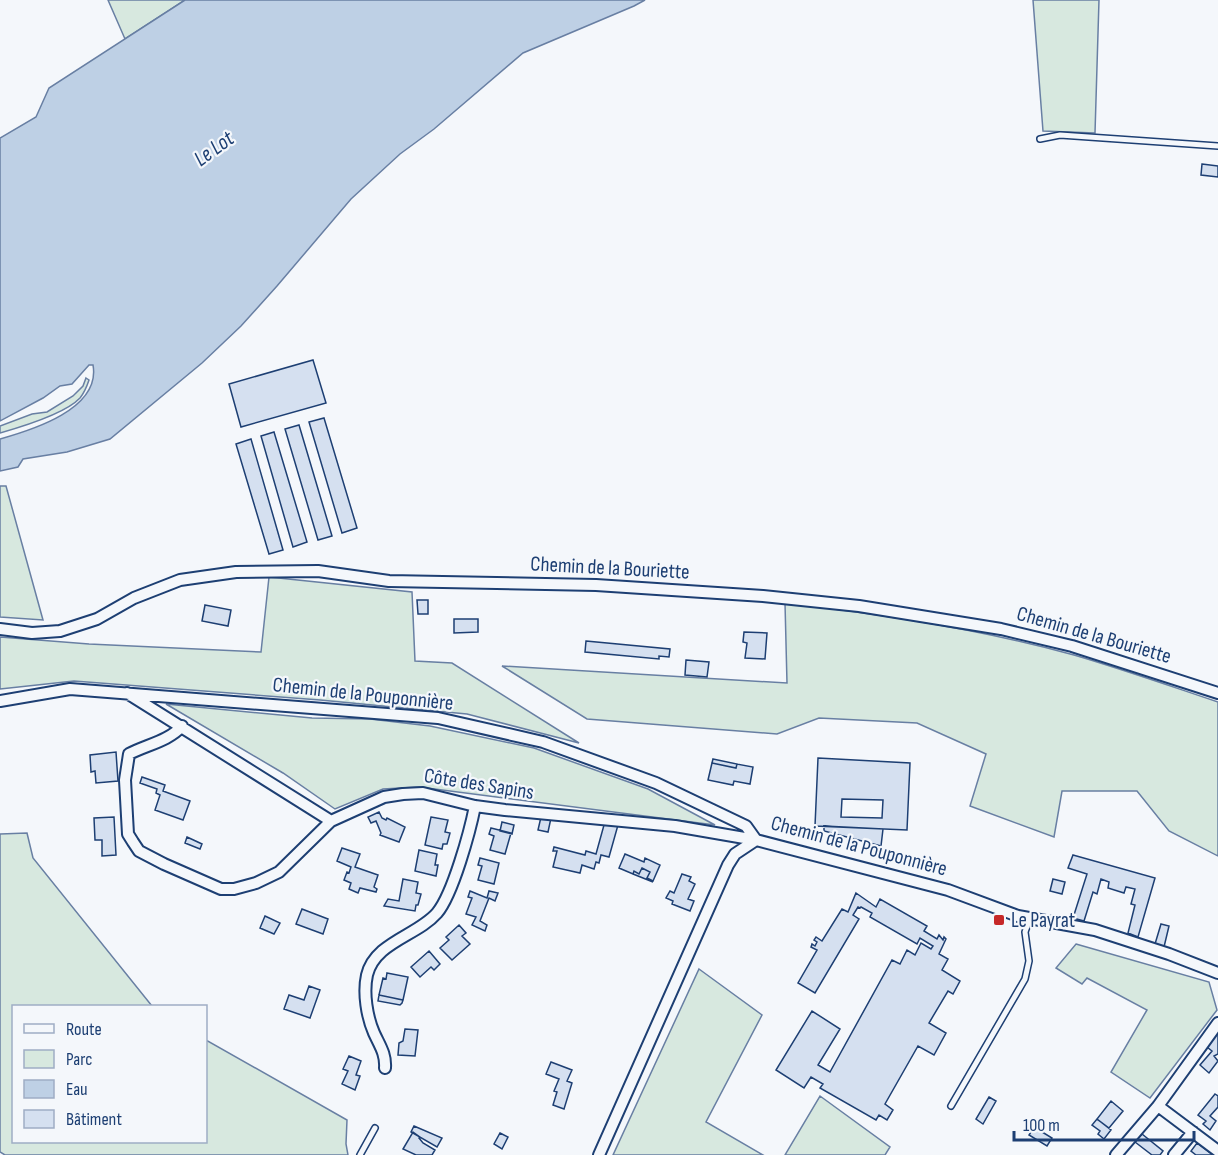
<svg xmlns="http://www.w3.org/2000/svg" width="1218" height="1155" font-family="'Sofia Sans Condensed',sans-serif">
	<style>
		.green { fill: #d7e8df; stroke: #687fa3; stroke-width: 1.5 }
		.water { fill: #bed0e5; stroke: #687fa3; stroke-width: 1.5 }
		.building { fill: #d5e0f0; stroke: #1d3f73; stroke-width: 1.5; fill-rule: evenodd }
		.lines { fill: none; stroke-linecap: round; stroke-linejoin: round }
		.service-casing { stroke: #1d3f73; stroke-width: 8 }
		.minor-casing { stroke: #1d3f73; stroke-width: 14 }
		.service { stroke: #f4f7fb; stroke-width: 5 }
		.minor { stroke: #f4f7fb; stroke-width: 10 }
		.poi-dot { fill: #c62828; stroke: #f4f7fb; stroke-width: 2 }
		.labels { text-anchor: middle; dominant-baseline: central; stroke-width: 4.5; stroke-linejoin: round; paint-order: stroke }
		.street-label { font-size: 21px; fill: #1d3f73; stroke: #f4f7fb }
		.poi-label { font-size: 21px; fill: #1d3f73; stroke: #f4f7fb; text-anchor: start }
		.water-label { font-size: 22px; font-style: italic; fill: #1d3f73; stroke: #f4f7fb }
	</style>
	<rect width="100%" height="100%" fill="#f4f7fb"/>
	<path class="green" d="M108 0H185L125 39Z
		M1033 0H1099L1095 133 1043 131Z
		M86 378 89 380C87 386 84 393 80 398 65 414 21 427 0 433V426L32 414 47 412 73 396 83 386Z
		M0 486H6L43 620 0 617Z
		M269 577 412 592 415 661 452 663 579 743 467 714 320 700 74 681 0 689V637L89 644 261 652Z
		M785 603C882 614 980 629 1074 655 1122 669 1170 686 1218 702V856L1169 831 1137 791H1062L1054 837 970 806 986 754 917 723 819 718 777 734 587 719 502 666 787 683Z
		M166 704 312 718 370 719 430 726 534 748 648 789 715 825 419 787 383 789 335 809 283 773Z
		M27 833 33 858 152 1006H14V1142H206V1040L347 1120 346 1144 348 1155H5L0 1152V834Z
		M1076 944 1209 982 1217 1010 1150 1098 1111 1072 1147 1010 1087 978 1082 984 1056 968Z
		M699 969 762 1015 706 1122 763 1155H613Z
		M820 1096 890 1147 885 1155H785Z"/>
	<path class="water" d="M185 0H645L634 6 523 53 434 129 400 154 351 199 277 286 241 326 202 363 110 439 67 452 23 459 18 467 0 471V439C32 430 101 409 93 365H89L72 384 60 386 43 398 0 421V138L36 117 49 88Z"/>
	<path class="building" d="M1202 164 1218 166V177L1201 175Z
		M313 360 326 403 241 427 229 384Z
		M324 418 357 528 342 533 309 422Z
		M299 425 332 536 318 540 285 429Z
		M274 432 307 542 293 547 261 436Z
		M251 439 283 550 269 554 236 444Z
		M417 600H428V614H418Z
		M205 605 231 610 228 626 202 621Z
		M454 619H478V632L454 633Z
		M744 632 767 633 765 659 745 658 747 643 743 642Z
		M586 641 670 649 669 657 659 656V659L585 652Z
		M686 660 709 662 707 677 685 675Z
		M116 752 118 781 96 783 95 771 91 772 90 755Z
		M818 758 910 763 907 830 815 826ZM842 799 883 800 882 818 841 817Z
		M713 759 737 764 736 768 712 763Z
		M712 763 736 768 737 764 753 767 750 784 734 781 733 785 708 780Z
		M142 777 165 785 163 791 190 801 183 820 155 810 160 795 156 793 157 789 140 783Z
		M379 812 382 818 386 820 387 818 405 827 399 842 380 835 381 833 376 821 371 823 368 817Z
		M114 817 116 855 102 856V840H95L94 818Z
		M431 817 448 820 445 832 450 833 447 844H443L442 849 425 845Z
		M541 817 551 818 548 832 538 830Z
		M502 822 514 825 512 834 500 831Z
		M604 825H618L609 857 601 855 599 863 596 862 594 869 582 865 580 873 553 867 557 851H553L554 847 585 855 586 851 596 854Z
		M824 826 883 829 881 846 824 831Z
		M491 828 511 833 505 854 490 850 494 836 489 834Z
		M187 837 202 844 200 849 185 843Z
		M342 848 360 854 355 867 378 875 374 887 377 889 376 892 360 888 358 893 349 889 351 883 344 880 347 872 349 873 351 867 337 861Z
		M419 850 437 854 435 865H438L436 876 415 871Z
		M625 854 644 862 645 858 660 865 653 881 647 878 650 872 642 868 639 874 634 871 633 874 619 868Z
		M1073 855 1155 878 1138 937 1128 933 1135 905 1131 904 1135 889 1126 887 1124 893 1108 888 1109 882 1101 879 1097 894 1093 892 1084 921 1073 918 1087 874 1068 868Z
		M480 858 499 863 494 884 478 880 482 866 478 865Z
		M642 868 650 872 647 878 653 882 633 874 634 871 639 874Z
		M682 874 691 877 689 881 695 884 688 899 694 901 690 911 672 904 673 901 666 898 670 891 674 893Z
		M403 879 418 882 416 893 421 894 418 905H416L415 911 384 906 388 899 399 901Z
		M1053 879 1065 882 1062 894 1050 891Z
		M470 891 487 898 489 891 498 893 495 901 489 898 480 921 487 925 485 931 472 925 476 917 466 914 472 898 468 897Z
		M856 893 876 907 880 899 927 926 924 931 937 939 939 935 943 940 944 937 946 939 939 954 948 959 942 970 960 981 953 994 948 991 929 1023 946 1033 934 1055 918 1046 885 1104 893 1110 887 1120 879 1115 876 1120 820 1088 823 1084 811 1077 804 1088 776 1070 812 1011 840 1029 818 1065 830 1072 892 960 900 964 907 950 915 955 921 943 931 949 933 946 920 938 917 944 870 917 872 913 861 907 860 908 858 907 853 915 859 919 815 993 798 983 817 950 811 947 812 944 815 946 817 942 814 940 816 937 822 941 842 909 848 912Z
		M302 909 328 919 323 934 296 924Z
		M265 916 280 923 274 934 260 928Z
		M1161 924 1169 926 1164 947 1155 944Z
		M459 925 466 933 462 936 470 944 452 960 440 948 449 940 446 937Z
		M429 951 440 964 434 970 431 967 420 977 411 967Z
		M387 973 408 977 403 1000 379 995 383 978 386 979Z
		M309 986 320 990 310 1018 284 1009 289 995 304 1000Z
		M379 995 403 1000 402 1003 400 1005 378 1001Z
		M405 1029 418 1030 415 1056 398 1055 399 1043 403 1041Z
		M1218 1032V1054L1214 1056 1218 1061 1209 1073 1200 1065 1212 1051 1207 1047Z
		M349 1056 361 1061 356 1075 360 1076 355 1090 342 1084 348 1071 343 1069Z
		M551 1062 572 1070 567 1081 572 1083 564 1109 553 1105 557 1092 554 1091 559 1079 546 1074Z
		M1215 1094 1218 1096V1107L1210 1116 1216 1121 1210 1130 1203 1124 1206 1121 1198 1115Z
		M989 1097 996 1101 983 1124 976 1119Z
		M1111 1101 1123 1111 1109 1128 1097 1119Z
		M1097 1119 1111 1130 1104 1139 1098 1134 1100 1131 1092 1125Z
		M414 1126 442 1138 437 1147 411 1132Z
		M1034 1127 1052 1138 1047 1146 1029 1135Z
		M413 1132 420 1137 419 1138 423 1143 435 1150 432 1155H416L403 1149Z
		M500 1133 508 1137 502 1149 494 1144Z
		M1142 1134 1163 1151 1160 1155H1152L1135 1142Z
		M1197 1143 1213 1155H1196L1191 1151Z"/>
	<g class="lines">
		<g class="service-casing">
			<path id="service" d="M1040 139 1060 135 1218 146
				M951 1106 1025 979 1029 961 1025 932 1030 918
				M360 1155 375 1128"/>
		</g>
		<g class="minor-casing">
			<path id="minor" d="M0 629 32 633 60 631 97 619 134 598 180 580 236 572 318 571 389 581 596 585 763 596 859 606 1001 629 1072 646 1218 693
				M127 693 331 821 384 797 403 794 423 793 475 806 505 810 675 826 756 840 948 890 1018 916 1095 930 1169 954 1218 973
				M0 701 70 689 438 718 543 742 656 783 746 826 756 840
				M182 726C169 741 146 745 129 754L125 780 128 834 133 842 139 851 164 864 221 889H234L256 883 279 872 331 821
				M385 1068C386 1054 380 1046 374 1033 367 1017 363 993 367 975 375 942 417 936 437 913 453 894 470 831 475 806
				M1158 1106 1218 1151
				M599 1155 728 865 735 854 756 840
				M1116 1155 1158 1106 1218 1023
				M1174 1155 1193 1132"/>
		</g>
		<use href="#service" class="service"/>
		<use href="#minor" class="minor"/>
	</g>
	<rect class="poi-dot" x="993" y="914" width="12" height="12" rx="3"/>
	<g class="labels">
		<g class="street-label">
			<text transform="translate(610 568) rotate(3)">Chemin de la Bouriette</text>
			<text transform="translate(1094 635) rotate(16)">Chemin de la Bouriette</text>
			<text transform="translate(363 694) rotate(6)">Chemin de la Pouponnière</text>
			<text transform="translate(479 784) rotate(9)">Côte des Sapins</text>
			<text transform="translate(859 846) rotate(15)">Chemin de la Pouponnière</text>
		</g>
		<g class="poi-label">
			<text x="1011" y="920">Le Payrat</text>
		</g>
		<g class="water-label">
			<text transform="translate(214 149) rotate(-36)">Le Lot</text>
		</g>
	</g>
	<rect x="12" y="1005" width="195" height="138" fill="#f4f7fb" stroke="#9eadc5" stroke-width="1.5"/>
	<rect x="24" y="1024" width="30" height="9" fill="#f4f7fb" stroke="#9eadc5" stroke-width="1.5"/>
	<text x="66" y="1035" font-size="18" fill="#1d3f73">Route</text>
	<rect x="24" y="1050" width="30" height="18" fill="#d7e8df" stroke="#9eadc5" stroke-width="1.5"/>
	<text x="66" y="1065" font-size="18" fill="#1d3f73">Parc</text>
	<rect x="24" y="1080" width="30" height="18" fill="#bed0e5" stroke="#9eadc5" stroke-width="1.5"/>
	<text x="66" y="1095" font-size="18" fill="#1d3f73">Eau</text>
	<rect x="24" y="1110" width="30" height="18" fill="#d5e0f0" stroke="#9eadc5" stroke-width="1.5"/>
	<text x="66" y="1125" font-size="18" fill="#1d3f73">Bâtiment</text>
	<path d="M1014 1131v9h180v-9" fill="none" stroke="#1d3f73" stroke-width="3"/>
	<text x="1023" y="1131" font-size="18" fill="#1d3f73" stroke="#f4f7fb" stroke-width="4.5" paint-order="stroke">100 m</text>
</svg>
